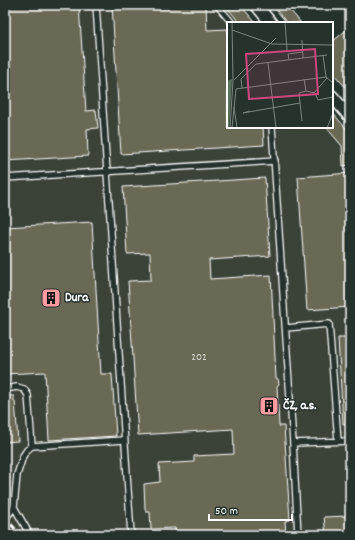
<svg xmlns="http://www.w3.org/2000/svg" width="355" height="540" font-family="Dekko,sans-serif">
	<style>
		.built { fill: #3a4339 }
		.building { fill: #6a6954; stroke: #fff }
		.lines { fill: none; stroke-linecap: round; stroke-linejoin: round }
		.service-casing { stroke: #fff; stroke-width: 8 }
		.minor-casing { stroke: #fff; stroke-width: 14 }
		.service { stroke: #26332d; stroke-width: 5.5 }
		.minor { stroke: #26332d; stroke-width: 11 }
		.rail { stroke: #fff; stroke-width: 3; stroke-dasharray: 6 3; stroke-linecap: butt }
		.labels { text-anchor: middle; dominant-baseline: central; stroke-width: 3; stroke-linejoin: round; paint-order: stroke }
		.number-label { font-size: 11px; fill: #dadad4 }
		.poi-label { font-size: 13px; font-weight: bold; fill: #fff; stroke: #26332d; text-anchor: start }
		.inset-road { fill: none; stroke: #7d8581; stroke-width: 1 }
		.view { fill: #ce467c; fill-opacity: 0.15; stroke: #ce467c; stroke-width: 2 }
		.inset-edge { fill: none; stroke: #fff; stroke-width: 2 }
	</style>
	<rect width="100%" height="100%" fill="#26332d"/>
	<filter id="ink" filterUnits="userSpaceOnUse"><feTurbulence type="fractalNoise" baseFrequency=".025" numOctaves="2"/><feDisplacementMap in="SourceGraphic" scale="8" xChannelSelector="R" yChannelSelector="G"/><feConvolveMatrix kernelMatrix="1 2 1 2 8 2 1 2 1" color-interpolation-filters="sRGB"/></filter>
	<g filter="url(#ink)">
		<path class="built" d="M5 5H242L257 23H228V127H332L350 135V535H5Z"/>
		<path class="building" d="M5 5H79L86 111 96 110 98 128 87 129 88 156 5 161Z
			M112 5H206L207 30 228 29V127H263L264 145 121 154Z
			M225 5H240L256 23H240Z
			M272 5H286L301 23H287Z
			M350 27V92L332 72V42Z
			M332 112 350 133V165L343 166 342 146 326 127H332Z
			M350 173V307L307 310 298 177Z
			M265 178 270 256 209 260 210 279 271 275 276 378 278 379 279 384 277 386 279 426H284L290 520 285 521 286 535H176L175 528 151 529 150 512H146L145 509 144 484 160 482 159 464 194 462V456L234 454 233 429 138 435 128 281 151 280 150 253 127 254 123 187Z
			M92 222 101 374H112L116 436 49 440 45 372 5 374V227Z
			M338 338H350V423L343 424Z
			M5 396H14V401H15L18 441 5 442Z
			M348 516 349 535H326L324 517Z"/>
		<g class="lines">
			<g class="service-casing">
				<path id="service" d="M96 5 131 535
					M217 5 232 23
					M272 127 293 443
					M5 178 275 161
					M286 328 329 324 338 441
					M5 389 17 387 24 389 28 395 32 446
					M14 507 30 535
					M5 517 9 514 14 507 17 475 23 456 27 450 32 446 124 440
					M298 535 293 443 350 441"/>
			</g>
			<g class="minor-casing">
				<path id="minor" d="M256 5 271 23
					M332 96 350 117"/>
			</g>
			<use href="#service" class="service"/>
			<use href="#minor" class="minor"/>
			<path class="rail" d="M5 518 21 535"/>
		</g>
	</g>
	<defs>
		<g id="building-square" transform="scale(1)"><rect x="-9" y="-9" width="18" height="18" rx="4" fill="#ff9aa2" stroke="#26332d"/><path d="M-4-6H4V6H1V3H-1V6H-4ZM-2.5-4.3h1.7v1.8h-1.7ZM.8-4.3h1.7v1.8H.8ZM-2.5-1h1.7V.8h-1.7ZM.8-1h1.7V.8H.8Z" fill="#111"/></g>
	</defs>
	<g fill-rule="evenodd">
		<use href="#building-square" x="51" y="298"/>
		<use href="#building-square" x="269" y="406"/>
	</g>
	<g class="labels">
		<g class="number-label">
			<text x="199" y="358">202</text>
		</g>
		<g class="poi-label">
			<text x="65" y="298">Dura</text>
			<text x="283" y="406">ČZ, a.s.</text>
		</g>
	</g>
	<g transform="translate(227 22)">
		<rect width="106" height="106" fill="#26332d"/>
		<path d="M5 57 2 106H0V59Z" fill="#58745a"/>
		<path class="inset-road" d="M58 0 60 28M5 8 45 22M75 18 76 36 100 33M45 22 106 23M96 33 99 55 106 61M62 38 61 32 76 30M41 41 49 106M77 57 79 69 88 71 91 78 106 75M7 58 49 16M15 66 14 57 29 42 76 36M87 71 100 56M7 85 10 106M23 89 16 91 73 81M75 99 72 71 79 69M3 106 6 59 5 0M5 106 9 67 99 55M100 106 106 91"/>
		<path class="view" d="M88 27 91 72 22 77 19 32Z"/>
		<rect width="106" height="106" class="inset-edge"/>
	</g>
	<rect width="355" height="540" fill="none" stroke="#26332d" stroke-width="20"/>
	<rect x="10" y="10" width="335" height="520" fill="none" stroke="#fff" stroke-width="1.5" filter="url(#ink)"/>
	<path d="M209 514v6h83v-6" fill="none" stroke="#ffffff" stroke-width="2"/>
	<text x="215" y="514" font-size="12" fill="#ffffff" stroke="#26332d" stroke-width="3" paint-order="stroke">50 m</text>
</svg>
